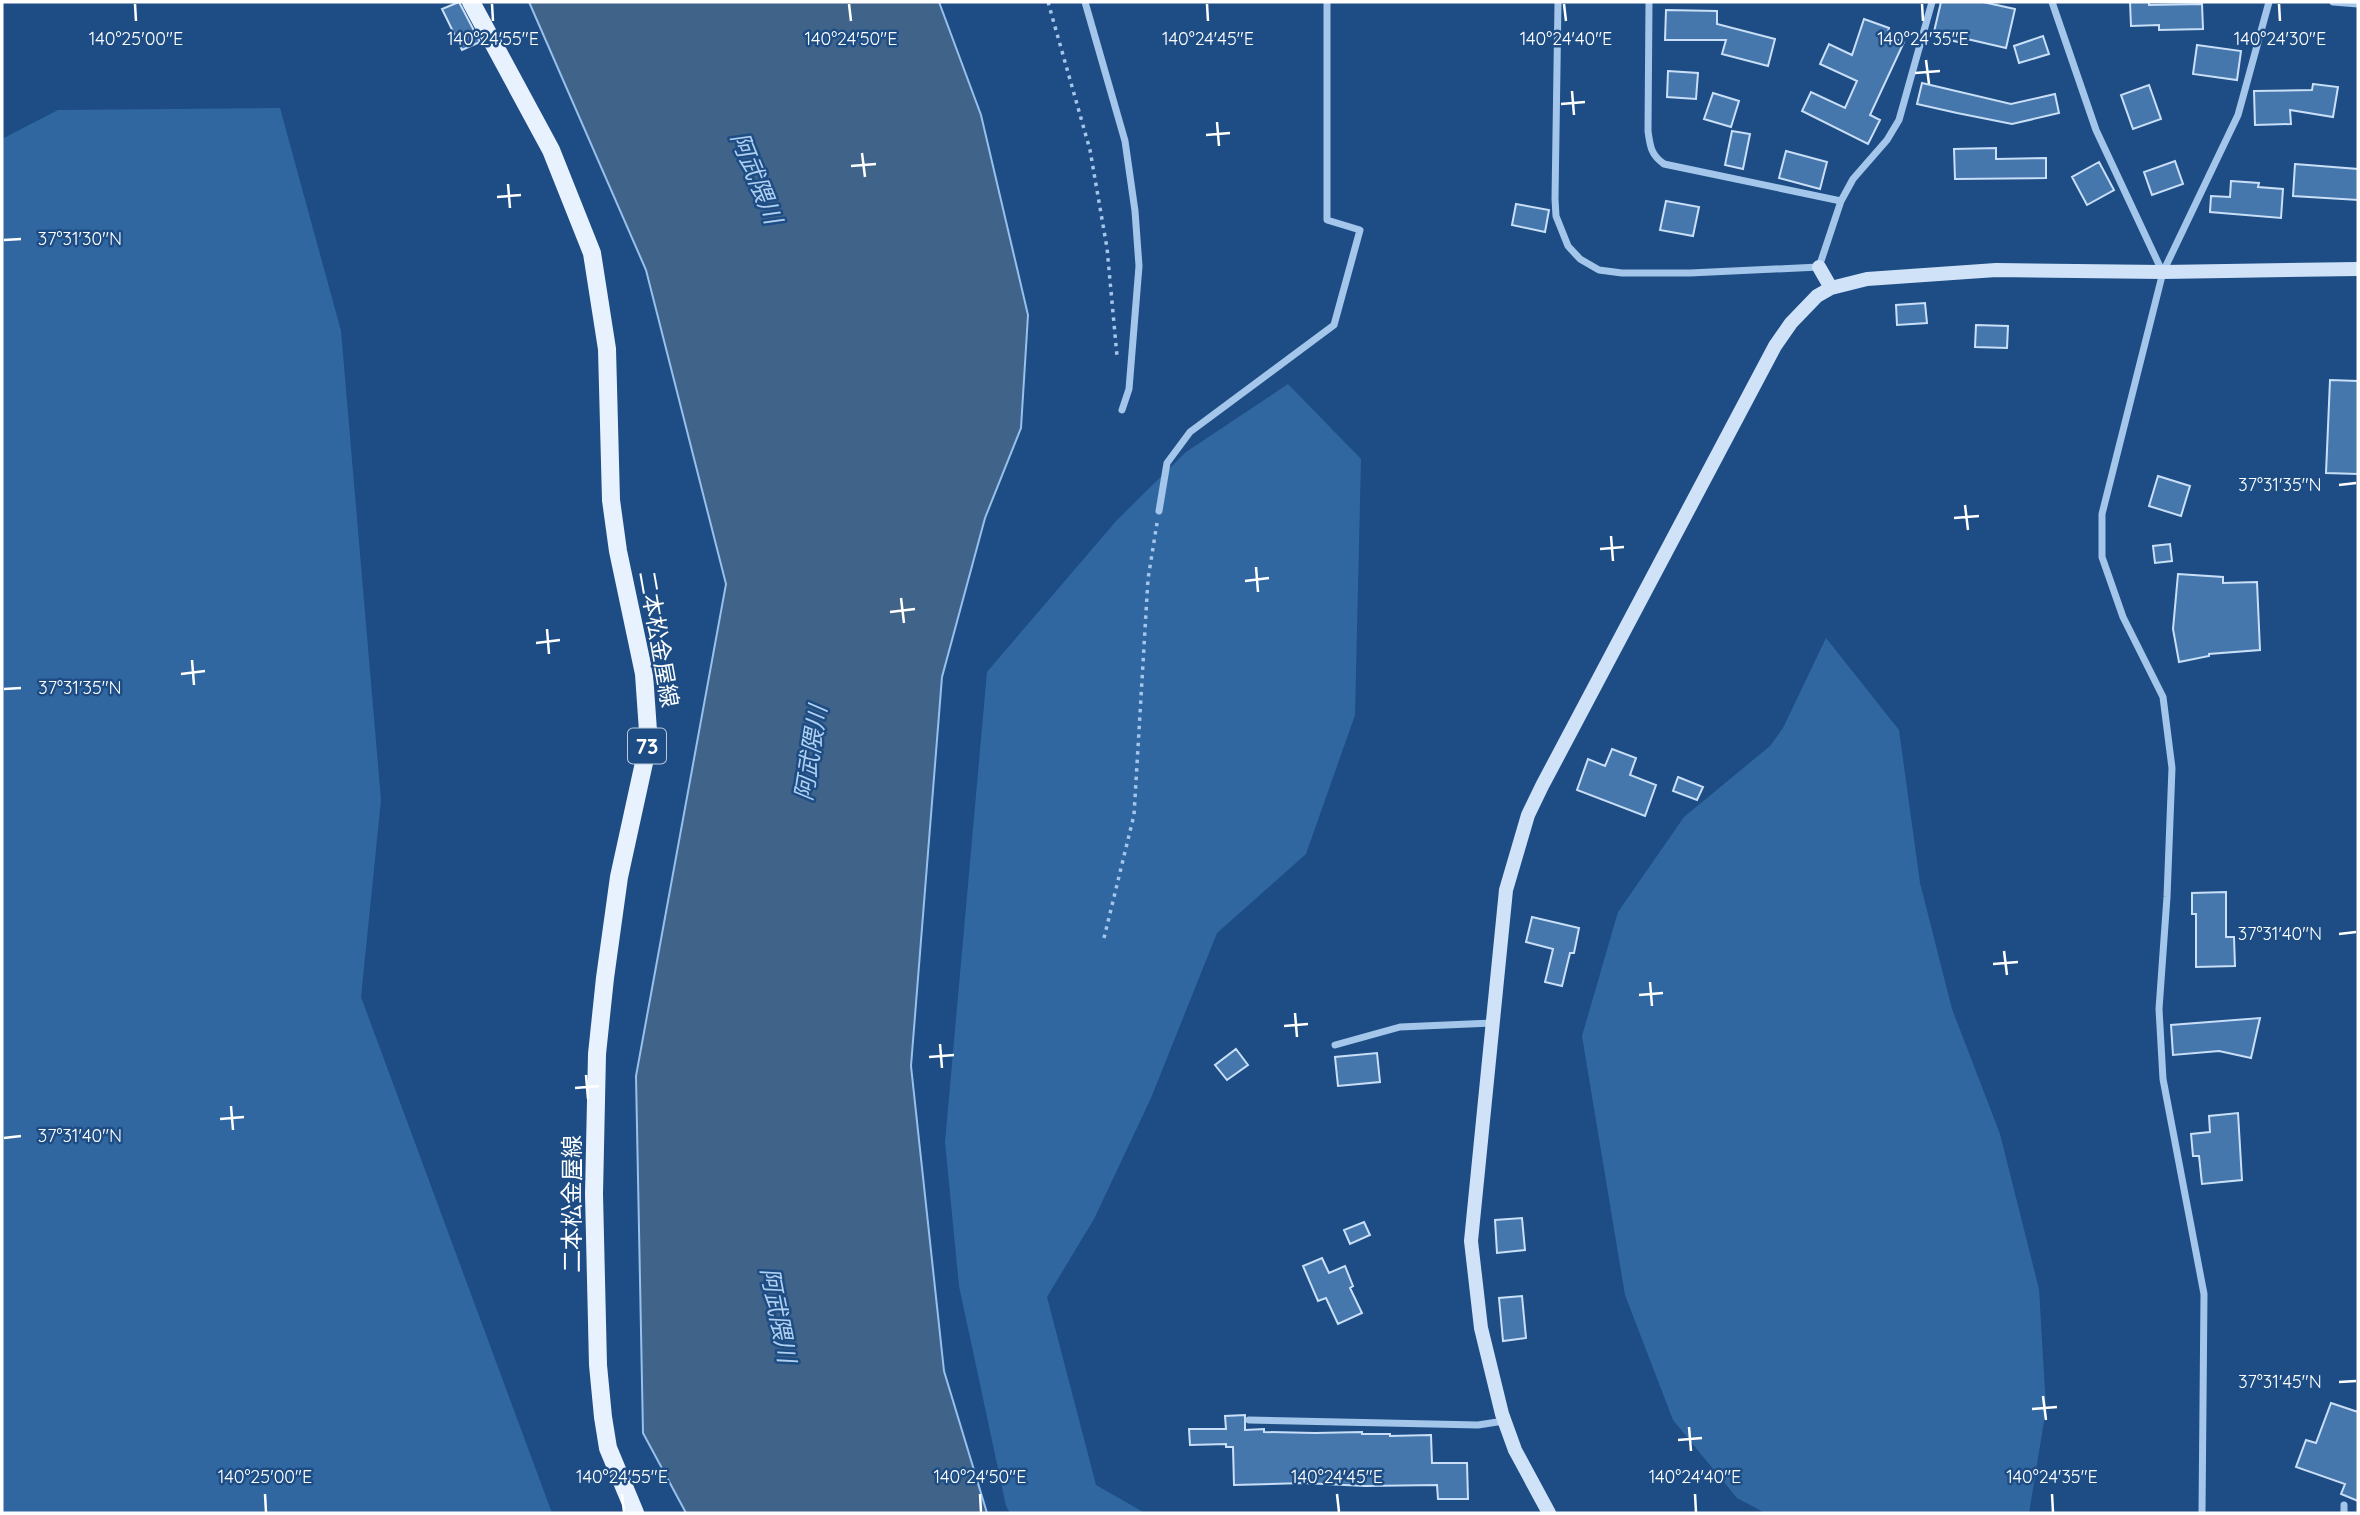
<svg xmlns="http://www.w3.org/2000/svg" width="2360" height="1515" font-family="Quicksand,'Noto Sans JP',sans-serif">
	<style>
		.green { fill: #3167a1 }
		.water { fill: #40638a; stroke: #97c1ec; stroke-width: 2 }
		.building { fill: #4677ac; stroke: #c9dff7; stroke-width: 2 }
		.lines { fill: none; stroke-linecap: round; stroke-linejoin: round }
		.path { stroke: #a4c6ea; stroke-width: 3.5; stroke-dasharray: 3.5 5; stroke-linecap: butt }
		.street { stroke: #a4c6ea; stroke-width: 7 }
		.secondary { stroke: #cfe2f8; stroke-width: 14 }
		.primary { stroke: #e8f1fe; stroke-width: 18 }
		.ticks { fill: none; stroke: #fff; stroke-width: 2.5 }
		.labels { text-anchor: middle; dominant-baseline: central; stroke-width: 5; stroke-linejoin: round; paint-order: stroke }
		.shield { fill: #1d4d84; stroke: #bbcada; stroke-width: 2 }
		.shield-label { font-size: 21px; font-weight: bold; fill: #fff }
		.street-label { font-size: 23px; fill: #fff; stroke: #1d4d84 }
		.water-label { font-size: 24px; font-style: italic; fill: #b0d0f1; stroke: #1d4d84 }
		.ticks-label { font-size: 18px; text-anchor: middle; fill: #fff; stroke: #1d4d84; stroke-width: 5; stroke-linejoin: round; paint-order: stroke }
	</style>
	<rect width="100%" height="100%" fill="#1d4d84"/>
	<path class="green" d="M280 108 341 331 381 800 361 997 552 1513H2V139L58 110Z
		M1288 384 1361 459 1355 715 1306 854 1217 933 1151 1098 1094 1219 1047 1297 1096 1485 1145 1513H1010L1006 1506 959 1286 945 1142 987 672 1117 520 1186 452Z
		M1826 638 1899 730 1920 883 1952 1009 2000 1134 2039 1289 2046 1409 2029 1513H1765L1737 1498 1673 1420 1625 1295 1582 1036 1618 912 1684 817 1770 746 1783 728Z"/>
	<path class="water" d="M529 2H939L981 115 1028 315 1021 428 985 518 942 677 911 1066 944 1371 987 1513H686L643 1433 636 1076 726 584 646 270Z"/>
	<path class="building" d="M459 2 480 42 462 50 442 9Z
		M1941 2H1983L2015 9 2006 48 1967 39 1966 44 1933 36Z
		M2130 2H2149V5L2202 4 2203 29 2159 30V25L2131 26Z
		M1666 10 1717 11V24L1775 39 1768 66 1722 54 1726 40H1665Z
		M1864 19 1889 28 1887 36 1904 42 1870 115 1880 120 1868 144 1802 111 1811 92 1845 108 1857 81 1820 64 1829 44 1852 55Z
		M2043 36 2049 54 2019 63 2014 46Z
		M2197 45 2241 51 2237 80 2193 74Z
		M1668 71 1698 73 1696 99 1667 97Z
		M1922 83 2011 104 2055 94 2059 113 2012 124 1957 113 1917 104Z
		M2313 84 2338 87 2333 117 2290 110 2291 124 2255 125 2254 91 2312 90Z
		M2149 85 2161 119 2133 129 2121 95Z
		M1713 93 1739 101 1731 127 1704 119Z
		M1732 131 1750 134 1743 169 1725 165Z
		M1996 148V159L2046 158V178L1955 179 1954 149Z
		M1786 151 1827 162 1820 189 1779 178Z
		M2175 161 2183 184 2152 195 2144 172Z
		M2099 162 2114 190 2087 205 2072 177Z
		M2295 164 2358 169V200L2293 196Z
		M2231 181 2259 183 2258 187 2283 189 2281 218 2210 212 2211 196 2230 197Z
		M1666 201 1699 207 1693 236 1660 230Z
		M1516 204 1549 210 1545 232 1512 225Z
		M1925 303 1927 323 1897 325 1896 305Z
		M1976 325 2008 326 2007 348 1975 347Z
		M2330 380 2358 381V474L2326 473Z
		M2158 476 2190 486 2181 516 2149 506Z
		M2170 544 2172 561 2155 563 2153 546Z
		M2178 574 2223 577V583L2257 582 2260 650 2209 654V656L2179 662 2173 629Z
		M1612 749 1636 758 1630 775 1656 785 1645 816 1577 790 1588 759 1605 766Z
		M1678 777 1703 787 1697 800 1673 791Z
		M2226 892V937H2234L2235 966 2196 967V914H2192V893Z
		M1532 917 1579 928 1574 953H1570L1562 986 1545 982 1553 949 1526 942Z
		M2260 1018 2251 1058 2219 1051 2173 1055 2171 1025Z
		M1236 1049 1248 1065 1227 1080 1215 1065Z
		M1377 1053 1380 1082 1338 1086 1335 1057Z
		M2238 1113 2242 1180 2202 1184 2199 1156H2193L2191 1134 2210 1132 2209 1116Z
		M1522 1218 1525 1250 1497 1253 1495 1220Z
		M1364 1222 1370 1235 1350 1244 1344 1230Z
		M1322 1258 1329 1273 1345 1266 1353 1286 1350 1288 1362 1313 1338 1324 1326 1298 1318 1301 1303 1266Z
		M1522 1296 1526 1338 1503 1341 1499 1298Z
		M2331 1403 2358 1412V1501L2341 1494 2345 1484 2296 1467 2306 1440 2316 1443Z
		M1245 1415V1430L1264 1429V1432L1315 1433 1362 1432V1434H1390V1436L1431 1435 1432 1463H1467L1468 1499H1438L1437 1485 1365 1486 1304 1483 1234 1485 1233 1447H1226V1444L1190 1445 1189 1429H1226L1225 1416Z"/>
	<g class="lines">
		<path class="path" d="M1048 2 1090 150 1107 248 1117 356
			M1104 938 1134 815 1148 579 1157 523"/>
		<path class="street" d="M1085 2 1125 141 1135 211 1139 266 1129 389 1122 410
			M1558 2 1555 199 1556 216 1568 246 1580 259 1599 270 1622 273H1690L1819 267 1841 201 1853 179 1887 140 1899 120 1932 2
			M1649 2 1648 131C1650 146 1651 155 1664 164L1841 201
			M2052 2 2096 130 2162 271
			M2333 2 2358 4
			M1159 511 1167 463 1190 432 1334 325 1360 230 1327 220V2
			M1335 1045 1400 1027 1492 1023
			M1249 1420 1478 1425 1504 1421
			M2344 1505V1513
			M2202 1513 2204 1294 2163 1079 2159 1009 2167 897 2172 768 2163 697 2123 617 2102 557V514L2163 272 2238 115 2269 2"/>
		<path class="secondary" d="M1819 267 1831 288
			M1549 1513 1515 1450 1502 1414 1481 1328 1471 1241 1506 890 1528 815 1542 786 1775 346 1791 323 1817 296 1831 288 1867 279 1996 270 2163 272 2358 269"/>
		<path class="primary" d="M471 2 551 150 592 253 607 349 611 500 618 551 644 674 648 731 647 749 619 877 605 978 597 1054 594 1194 598 1365 603 1417 608 1448 635 1513"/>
	</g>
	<path class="ticks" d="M135 4 136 21M492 4 493 21M849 4 851 21M1207 4 1208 21M1564 4 1566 21M1922 4 1923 21M2279 4 2280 21M1926 60 1929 84M1915 73 1940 71M1572 91 1574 115M1561 104 1585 102M1217 122 1219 146M1206 135 1230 133M862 153 865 177M851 166 876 164M508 184 510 208M497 197 521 195M4 240 21 239M2339 485 2356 483M1965 505 1968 530M1954 518 1979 516M1611 536 1613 561M1600 549 1624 547M1256 567 1258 592M1245 581 1269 578M901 598 904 623M890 612 915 609M547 629 549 654M536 643 560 640M192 660 194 685M181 674 205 671M4 689 21 688M2339 934 2356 932M2004 951 2007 975M1993 964 2018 962M1650 982 1652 1006M1639 995 1663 993M1295 1013 1297 1037M1284 1026 1308 1024M940 1044 942 1068M929 1057 954 1055M586 1075 588 1099M575 1088 599 1086M231 1106 233 1130M220 1119 244 1117M4 1138 21 1136M2339 1382 2356 1381M2043 1396 2046 1420M2032 1409 2057 1407M1689 1427 1691 1451M1678 1440 1702 1438M265 1494 266 1512M622 1494 624 1512M980 1494 981 1512M1337 1494 1339 1512M1695 1494 1696 1512M2052 1494 2053 1512"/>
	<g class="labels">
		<rect class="shield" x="628" y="728.5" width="38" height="35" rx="5"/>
		<g class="shield-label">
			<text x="647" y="746">73</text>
		</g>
		<g class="street-label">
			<text transform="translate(659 639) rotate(80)">二本松金屋線</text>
			<text transform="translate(571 1204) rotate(-90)">二本松金屋線</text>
		</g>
		<g class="water-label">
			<text transform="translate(757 178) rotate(68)">阿武隈川</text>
			<text transform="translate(810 753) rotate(-81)">阿武隈川</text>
			<text transform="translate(779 1315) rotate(79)">阿武隈川</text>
		</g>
	</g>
	<g class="ticks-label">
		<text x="136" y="45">140°25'00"E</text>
		<text x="493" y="45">140°24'55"E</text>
		<text x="851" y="45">140°24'50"E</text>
		<text x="1208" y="45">140°24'45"E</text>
		<text x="1566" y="45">140°24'40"E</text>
		<text x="1923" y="45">140°24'35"E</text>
		<text x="2280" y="45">140°24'30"E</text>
		<text x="80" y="245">37°31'30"N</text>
		<text x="2280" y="491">37°31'35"N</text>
		<text x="80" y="694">37°31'35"N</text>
		<text x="2280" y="940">37°31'40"N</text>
		<text x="80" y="1142">37°31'40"N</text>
		<text x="2280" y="1388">37°31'45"N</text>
		<text x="265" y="1483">140°25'00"E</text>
		<text x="622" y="1483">140°24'55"E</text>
		<text x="980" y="1483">140°24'50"E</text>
		<text x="1337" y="1483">140°24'45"E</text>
		<text x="1695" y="1483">140°24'40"E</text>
		<text x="2052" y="1483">140°24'35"E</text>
	</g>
	<rect width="2360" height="1515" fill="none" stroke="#ffffff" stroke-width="7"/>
</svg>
